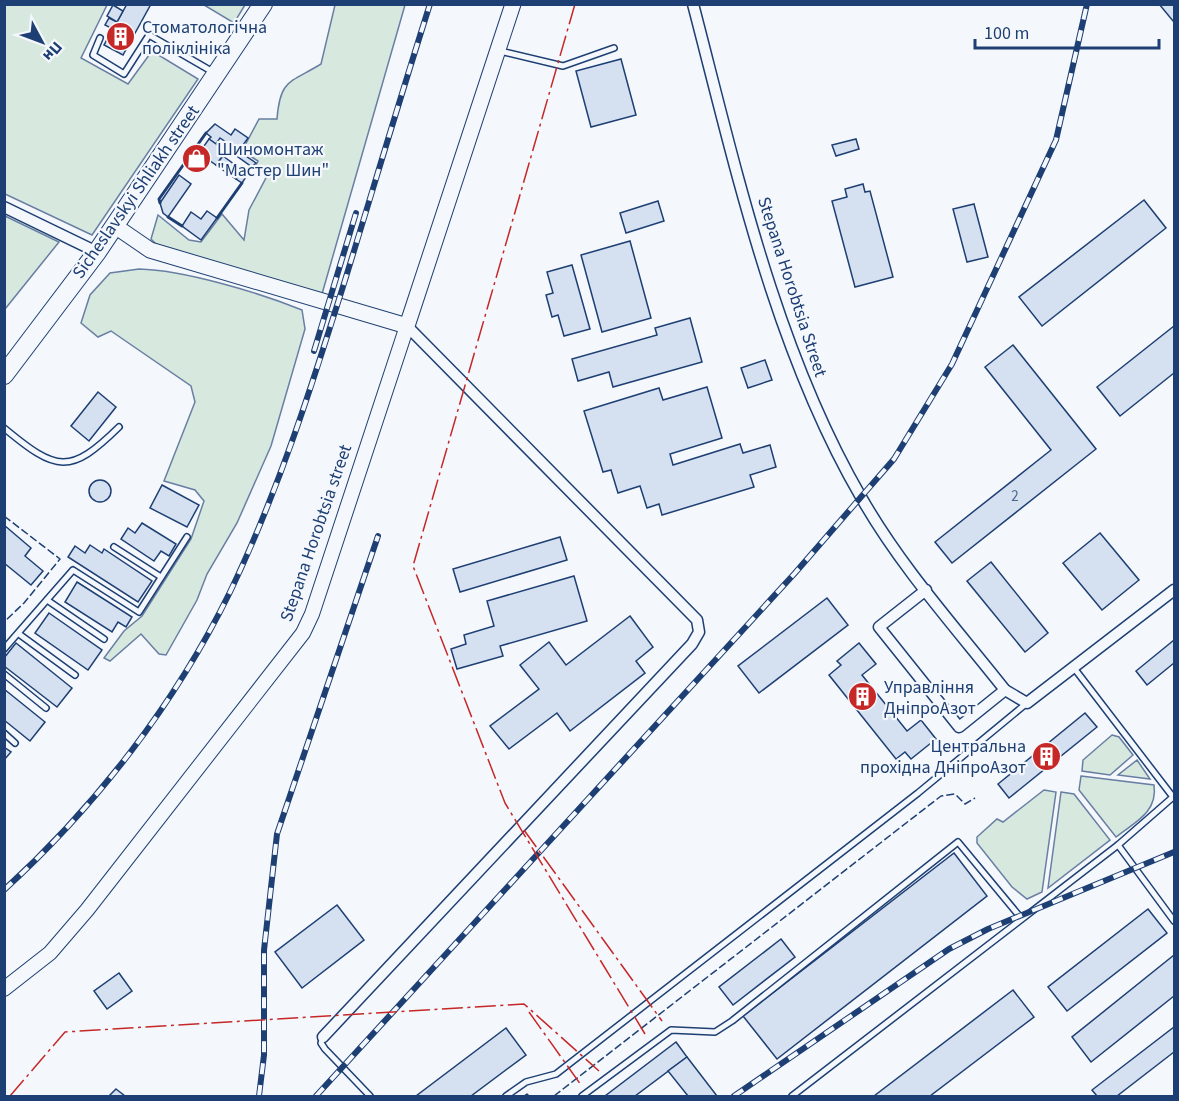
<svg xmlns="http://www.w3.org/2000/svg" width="1179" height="1101" font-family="'Source Sans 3',sans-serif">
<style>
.green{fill:#d7e8df;stroke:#687fa3;stroke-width:1.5}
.building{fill:#d5e0f0;stroke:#1d3f73;stroke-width:1.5}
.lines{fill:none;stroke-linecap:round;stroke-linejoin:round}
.service-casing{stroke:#1d3f73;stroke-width:8}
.minor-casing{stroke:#1d3f73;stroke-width:13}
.tertiary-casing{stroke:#1d3f73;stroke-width:16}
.secondary-casing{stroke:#1d3f73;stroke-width:17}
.primary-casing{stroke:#1d3f73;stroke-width:20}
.service{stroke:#f4f7fb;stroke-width:5}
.minor{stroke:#f4f7fb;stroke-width:10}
.tertiary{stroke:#f4f7fb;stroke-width:14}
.secondary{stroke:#f4f7fb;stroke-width:15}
.primary{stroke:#f4f7fb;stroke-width:18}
.rail-casing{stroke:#1d3f73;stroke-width:6}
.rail{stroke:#f4f7fb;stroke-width:4;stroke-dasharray:11;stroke-linecap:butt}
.fence{stroke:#1d3f73;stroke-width:1.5;stroke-dasharray:8 3;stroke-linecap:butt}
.wall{stroke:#1d3f73;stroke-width:3}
.power{stroke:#c62828;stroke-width:1.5;stroke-dasharray:21 4.5 3 4.5;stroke-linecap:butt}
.labels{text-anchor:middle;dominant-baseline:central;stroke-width:4.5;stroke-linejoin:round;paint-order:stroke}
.number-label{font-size:15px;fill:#4b6792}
.poi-label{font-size:18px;fill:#1d3f73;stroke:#f4f7fb;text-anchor:start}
.street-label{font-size:18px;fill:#1d3f73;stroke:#f4f7fb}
</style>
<rect width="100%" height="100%" fill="#f4f7fb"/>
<g class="green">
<path d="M4,5H107L81,58L128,84L152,51L198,79L92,235L5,194Z"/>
<path d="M204,5H245L234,23Z"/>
<path d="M335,5H405L322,294L159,247L151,239L158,215L189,240L201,242L222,214L244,240L249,210L268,174L255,167L258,161L242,151L259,119H277C280,79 290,83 321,64Z"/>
<path d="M5,216L59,242L5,309Z"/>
<path d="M139,269C184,270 260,293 302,310L305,329L271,446L237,523L207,574L197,600L166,655L159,654L141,634L110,661L104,658L124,631L142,616L191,539L204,501L195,490L164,481L195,402L191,386L111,331L98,337L81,323L90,295L110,273Z"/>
<path d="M1112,735L1119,737L1133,755L1110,775L1082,771L1083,760Z"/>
<path d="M1137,760L1150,779L1118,775Z"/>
<path d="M1081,776L1154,785C1158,812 1135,822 1116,837L1079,790Z"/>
<path d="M1044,790L1056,792L1042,892L1027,899L1012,887L977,843V837L997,819L1003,822Z"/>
<path d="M1061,792L1074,794L1110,840L1048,888Z"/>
</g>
<g class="building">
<path d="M127,4H151L123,55L104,45L113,29L105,25L109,18L117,22Z"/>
<path d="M1159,4H1174V20L1173,21Z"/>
<path d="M113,5L123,11L117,22L107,16Z"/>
<path d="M621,59L636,115L591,127L576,71Z"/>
<path d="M215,124L231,135L235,129L248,138L239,151L220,138L216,144L209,139L211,137L206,133Z"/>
<path d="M209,139L226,151L216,165L199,153Z"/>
<path d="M856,139L859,149L836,156L832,145Z"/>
<path d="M237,150L256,163L252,167L234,154Z"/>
<path d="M223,156L242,170L236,179L216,165Z"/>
<path d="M242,170L248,174L242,183L236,179Z"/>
<path d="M179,175L191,184L168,217L163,213L160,203Z"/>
<path d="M863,184L865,192L870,191L893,277L855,287L832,201L847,197L845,189Z"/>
<path d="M1144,200L1166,228L1042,326L1019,297Z"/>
<path d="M658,201L664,221L626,233L620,213Z"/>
<path d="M974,204L988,257L967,262L953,209Z"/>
<path d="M207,211L217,218L201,240L182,226L191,212L201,219Z"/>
<path d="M630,241L651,318L602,332L581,255Z"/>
<path d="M572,265L590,329L564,336L558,315L552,317L546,295L553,293L547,272Z"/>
<path d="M690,318L702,362L613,387L609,372L578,381L572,359L657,335L655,328Z"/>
<path d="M1174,326V373L1120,416L1097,387Z"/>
<path d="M1013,345L1096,449L952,563L935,542L1051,450L985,367Z"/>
<path d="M765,360L772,380L748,388L741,368Z"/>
<path d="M707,387L722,438L670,454L673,465L740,444L743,453L770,445L776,467L750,475L754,487L662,515L659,504L647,508L640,486L618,493L611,470L603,472L584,411L659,388L663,400Z"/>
<path d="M98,392L116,407L89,441L71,426Z"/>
<circle cx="100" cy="491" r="11"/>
<path d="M162,485L199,505L187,527L150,508Z"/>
<path d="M142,523L176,544L169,556L161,551L154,561L121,539L128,528L135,533Z"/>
<path d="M4,525L31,548L25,556L43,571L31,585L4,563Z"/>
<path d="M1100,533L1139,580L1102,610L1063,563Z"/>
<path d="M560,537L567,560L460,592L453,569Z"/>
<path d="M90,545L102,553L104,549L152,581L138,602L68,557L75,546L85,553Z"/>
<path d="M991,562L1048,633L1025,652L967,581Z"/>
<path d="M574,576L587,621L500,646L503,656L457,669L451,649L466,644L464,635L494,626L487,601Z"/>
<path d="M77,582L132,617L126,627L118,622L112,632L65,602Z"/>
<path d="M827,598L848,625L759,693L738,666Z"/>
<path d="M49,613L102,650L88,670L35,633Z"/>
<path d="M630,616L653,647L636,661L645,673L570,731L557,713L509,749L490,726L539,689L520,665L549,642L566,665Z"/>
<path d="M1174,640V663L1147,685L1136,671Z"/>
<path d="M16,643L72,688L57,707L4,666V658Z"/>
<path d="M859,643L876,664L862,675L907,731L921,720L936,739L911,759L905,752L896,759L829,675L841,665L837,661Z"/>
<path d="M4,689L45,722L30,741L4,720Z"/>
<path d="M1085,713L1097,727L1009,798L998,784Z"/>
<path d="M4,747L11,752L4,760Z"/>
<path d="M954,853L987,896L777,1059L743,1016Z"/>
<path d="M337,905L364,940L302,988L275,952Z"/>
<path d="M1148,909L1167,933L1067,1011L1048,987Z"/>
<path d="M781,939L795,957L733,1005L719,987Z"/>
<path d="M1174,955V996L1091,1062L1072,1037Z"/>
<path d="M119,973L132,991L107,1009L94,991Z"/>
<path d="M1013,990L1034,1017L930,1096H874Z"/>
<path d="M1174,1027V1052L1117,1096H1097L1092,1090Z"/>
<path d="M506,1028L526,1055L471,1096H416Z"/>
<path d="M676,1042L687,1057L635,1096H605Z"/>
<path d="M687,1057L717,1096H688L668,1071Z"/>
<path d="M116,1089L125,1096H109Z"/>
</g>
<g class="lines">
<defs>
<g id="service">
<path d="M100,38L93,55L124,74L149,35L213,72"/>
<path d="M500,51L563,66L614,48"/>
<path d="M4,428C57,472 70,475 119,427"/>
<path d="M114,547L161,577"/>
<path d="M47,600L104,639"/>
<path d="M19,634L75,675"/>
<path d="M4,649L73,570L139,612L187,537"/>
<path d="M4,674L46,708"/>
<path d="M4,733L15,743"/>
<path d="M1118,845L1174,921"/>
<path d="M323,1037L321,1043L325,1049L370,1096"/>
<path d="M506,1096L526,1082L556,1074L918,793L1027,703"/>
<path d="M582,1096L671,1030L715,1032L732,1021L958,842L1021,918"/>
<path d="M792,1096L1118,845L1173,797L1074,668"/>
</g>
<g id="minor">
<path d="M693,4C736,169 775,349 861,497C900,566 956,628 1005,690L959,727L879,627L926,590"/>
<path d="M4,207L97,252"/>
<path d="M1005,690L1027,703L1174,590"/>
<path d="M323,1037L692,644L699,632L697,620L407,326"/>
</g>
<path id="tertiary" d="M4,989L50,953L87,910L303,633L312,614L407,326"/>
<path id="secondary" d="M115,226L150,250L407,326L513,4"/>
<path id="primary" d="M4,375L97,252L263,4"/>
</defs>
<use href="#service" class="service-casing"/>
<use href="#minor" class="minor-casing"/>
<use href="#tertiary" class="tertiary-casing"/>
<use href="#secondary" class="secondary-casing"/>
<use href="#primary" class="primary-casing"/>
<use href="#service" class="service"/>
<use href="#minor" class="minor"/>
<use href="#tertiary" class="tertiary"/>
<use href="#secondary" class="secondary"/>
<use href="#primary" class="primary"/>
<defs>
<g id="rail">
<path d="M314,351L356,213"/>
<path d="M4,890C96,806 175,704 230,592C279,490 312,385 346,277C374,186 401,95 430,4"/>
<path d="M259,1096L264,1055V950L277,834L378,536"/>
<path d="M316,1096L795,573L894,459L952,364L1056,140L1087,4"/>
<path d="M734,1096L949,949L988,929L1174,852"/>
</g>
</defs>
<use href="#rail" class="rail-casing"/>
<use href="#rail" class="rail"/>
<g class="fence">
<path d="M4,516L60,559L24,603L4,622"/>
<path d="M524,1096L527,1094L529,1096"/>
<path d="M554,1096L941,796L955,794L965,804L975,798"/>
</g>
<g class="wall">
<path d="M160,203L159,199L206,133"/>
<path d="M168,217L182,226"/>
<path d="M217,218L242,183"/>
</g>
<g class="power">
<path d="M575,4L413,566L505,803L645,1034"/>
<path d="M524,830L662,1021"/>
<path d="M529,1012L581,1085"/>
<path d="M10,1096L65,1032L524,1004L599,1071"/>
</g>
</g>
<defs>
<symbol id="building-disc" viewBox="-11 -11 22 22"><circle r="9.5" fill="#c62828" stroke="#f4f7fb"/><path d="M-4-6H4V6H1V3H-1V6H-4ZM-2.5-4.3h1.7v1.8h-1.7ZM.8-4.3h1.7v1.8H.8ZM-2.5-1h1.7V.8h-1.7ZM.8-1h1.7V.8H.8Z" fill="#fff"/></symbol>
<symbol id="shop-disc" viewBox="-11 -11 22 22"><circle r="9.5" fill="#c62828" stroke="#f4f7fb"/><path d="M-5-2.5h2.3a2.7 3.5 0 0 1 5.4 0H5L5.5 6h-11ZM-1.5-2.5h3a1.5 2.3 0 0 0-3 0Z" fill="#fff"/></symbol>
</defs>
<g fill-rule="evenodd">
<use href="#building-disc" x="104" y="20" width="33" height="33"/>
<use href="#shop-disc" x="180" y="142" width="33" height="33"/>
<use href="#building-disc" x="846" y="680" width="33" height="33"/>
<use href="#building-disc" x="1030" y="740" width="33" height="33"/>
</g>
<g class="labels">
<g class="number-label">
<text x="1015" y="496">2</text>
</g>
<g class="poi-label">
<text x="142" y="27">Стоматологічна<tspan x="142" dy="21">поліклініка</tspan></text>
<text x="217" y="149">Шиномонтаж<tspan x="217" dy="21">"Мастер Шин"</tspan></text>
<text x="884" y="687">Управління<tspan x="884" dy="21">ДніпроАзот</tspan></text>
<text x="1026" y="746" text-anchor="end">Центральна<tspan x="1026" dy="21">прохідна ДніпроАзот</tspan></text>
</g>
<g class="street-label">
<text transform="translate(136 192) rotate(-55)">Sicheslavskyi Shliakh street</text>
<text transform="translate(792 287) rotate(72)">Stepana Horobtsia Street</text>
<text transform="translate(316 533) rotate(-71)">Stepana Horobtsia street</text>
</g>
</g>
<rect width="1179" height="1101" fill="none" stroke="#1d3f73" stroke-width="12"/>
<g transform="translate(42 42) rotate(131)" stroke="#f4f7fb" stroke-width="4.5" paint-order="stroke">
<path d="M0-4.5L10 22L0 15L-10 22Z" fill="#1d3f73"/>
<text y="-9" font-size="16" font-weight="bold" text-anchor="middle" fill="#1d3f73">Пн</text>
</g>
<path d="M975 39v9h184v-9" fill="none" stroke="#1d3f73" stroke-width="3"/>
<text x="984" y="39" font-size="18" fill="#1d3f73" stroke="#f4f7fb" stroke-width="4.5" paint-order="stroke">100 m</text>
</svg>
